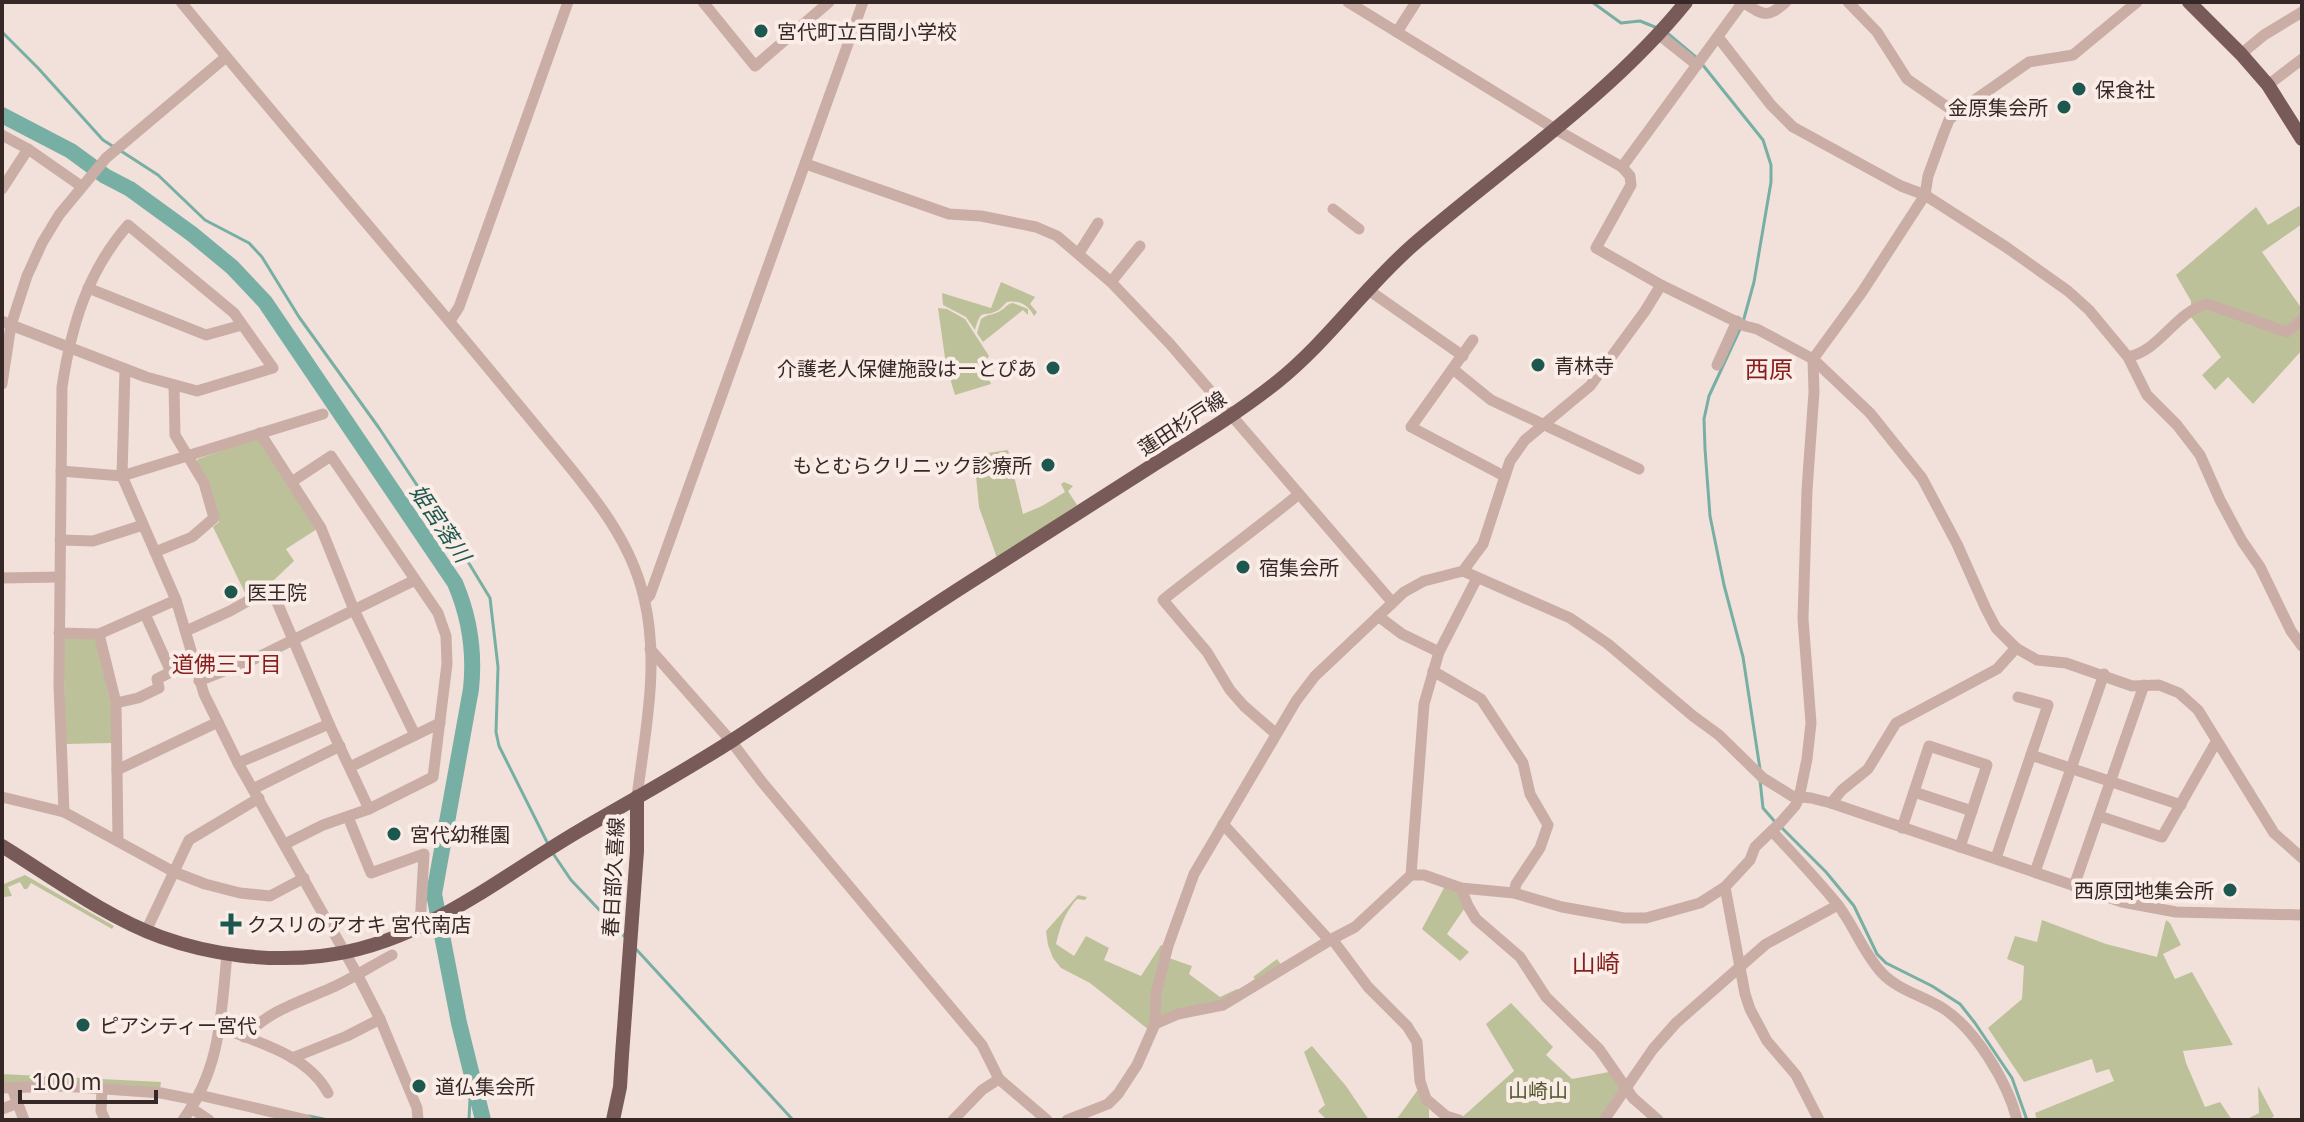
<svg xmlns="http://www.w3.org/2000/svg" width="2304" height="1122" font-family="'IBM Plex Sans','Noto Sans JP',sans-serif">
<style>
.green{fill:#bdc19a}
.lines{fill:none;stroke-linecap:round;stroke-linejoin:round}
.stream{stroke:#78afa5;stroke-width:3}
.river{stroke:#78afa5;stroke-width:16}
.minor{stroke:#caaea6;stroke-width:11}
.major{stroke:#785b58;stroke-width:14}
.poi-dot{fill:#1c584e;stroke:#faece6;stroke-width:3}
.labels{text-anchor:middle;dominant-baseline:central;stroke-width:8;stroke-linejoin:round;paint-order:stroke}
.poi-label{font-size:20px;fill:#362827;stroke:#faece6;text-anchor:start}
.street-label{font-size:20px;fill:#362827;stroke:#faece6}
.park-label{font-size:20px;fill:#4f552a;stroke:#faece6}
.water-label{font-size:22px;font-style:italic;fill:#1c584e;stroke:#faece6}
.neighbourhood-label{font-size:22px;fill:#861f1e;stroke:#faece6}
.quarter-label{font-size:24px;fill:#861f1e;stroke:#faece6}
</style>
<rect width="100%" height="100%" fill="#f2e1da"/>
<g class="green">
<path d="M2299,206L2302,210V224L2262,252L2302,309V350L2253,404L2228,377L2215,390L2202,375L2221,357L2191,317V301L2176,275L2256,207L2268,225Z"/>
<path d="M1001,282L1035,297L1030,304L1037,312L1034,316C1028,304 1019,300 1007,302C1003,305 1001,309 997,311C981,318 982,307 975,330L966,317L943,305L942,293L991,308Z"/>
<path d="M1013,303L1028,309V315L1023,310L983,342L977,333L981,319C987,314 994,315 1000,311C1006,308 1006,304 1013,303Z"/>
<path d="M938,308L947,309L965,319L989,356L983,364L991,384L955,395L946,365Z"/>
<path d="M256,439L260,440L317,529L286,549L294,561L273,581L247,597L213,527L219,522L209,482L196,462L198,459Z"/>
<path d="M1008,450L1023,514L1042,506L1065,492L1061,484L1064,482L1073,486L1068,491L1077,505L997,558L979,507L974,455Z"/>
<path d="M66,637L93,638L96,640L111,706L112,743L66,744L63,640Z"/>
<path d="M25,875L114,926L112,929L31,883L27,889H24L20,882L8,887L12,896L4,897L2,908L4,884Z"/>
<path d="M1445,886L1457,891L1464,909L1447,934L1469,952L1460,961L1422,929Z"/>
<path d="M1078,895L1087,897L1085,900L1077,899C1065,912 1060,927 1056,944L1074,956L1086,936L1109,948L1104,960L1141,976L1161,945L1166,946L1163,956L1192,966L1189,974L1220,997L1237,989L1239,990L1255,979L1253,977L1277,959L1282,966L1221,1003L1149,1030L1090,983L1061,968L1053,958L1048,945L1046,931Z"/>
<path d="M2042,920L2106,944L2157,957L2166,920L2170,923L2181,945L2163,954L2175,979L2192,972L2233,1045L2183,1051L2186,1063L2205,1107L2220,1102L2232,1120H2037L2035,1113L2114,1081L2109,1069L2096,1073L2092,1059L2024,1082L1988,1028L2022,999L2024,966L2007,959L2015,936L2037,942Z"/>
<path d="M1511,1003L1553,1047L1546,1055L1572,1079L1609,1072L1619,1085L1620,1088L1598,1120H1459L1514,1071L1486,1024Z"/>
<path d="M1312,1046L1346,1086L1369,1120H1327L1318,1111L1325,1105L1304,1052Z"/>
<path d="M2,1074L161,1082L160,1089L2,1084Z"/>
<path d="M2258,1086L2274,1116L2270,1120H2245L2259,1113Z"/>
<path d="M1417,1091H1420L1424,1103L1429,1109V1120H1396Z"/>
</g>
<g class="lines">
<g class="stream">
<path d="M1592,2L1621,23L1640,21L1655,27"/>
<path d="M2,32L38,68L103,140L114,147"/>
<path d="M1666,32L1697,58"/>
<path d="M1702,64L1763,140L1771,165V182L1754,282L1743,322"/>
<path d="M121,151L158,175L205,220L249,243L262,257L299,317L379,428L470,565L490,598L498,667L496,732L499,746L549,846"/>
<path d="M1740,329L1709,396L1704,419L1705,449L1710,516L1724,585L1743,657L1760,769"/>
<path d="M1760,780L1763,808L1776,823"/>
<path d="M1782,828L1826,872L1854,906L1877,954L1886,963L1932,986L1960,1004L1975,1023L2012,1078L2027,1120"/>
<path d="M552,852L571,880L625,937"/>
<path d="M636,949L793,1120"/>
<path d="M309,1116L328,1120"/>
<path d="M469,1120L471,1076"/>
</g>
<path class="river" d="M2,115L71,151L105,176L130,189L192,234L232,267L265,302L455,583C470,618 475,651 471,689L434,894L459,1023L483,1120"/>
<g class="minor">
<path d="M181,2C282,125 387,246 489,369C511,396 533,422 555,449C592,494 631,540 644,598C660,664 645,732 637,797"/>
<path d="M703,2L755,66L829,2"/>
<path d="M1348,2L1555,129L1622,167L1630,176L1631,185L1596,248L1661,285L1745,326L1757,329L1813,359L1870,413L1922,478L1957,544L1986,609L1996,628L2016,648L2037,660L2066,663L2132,686L2159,685L2179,693L2198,710L2274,833L2302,858"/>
<path d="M1744,3C1764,16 1768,18 1786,2"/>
<path d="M1397,32L1416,2"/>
<path d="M1658,34L1697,65"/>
<path d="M1718,37L1771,105L1793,127L1901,186L1925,195L2006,247L2068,291L2089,310L2128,357L2147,395L2177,425L2200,455L2220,500L2242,541L2260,567L2291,631L2302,646"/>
<path d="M2241,54L2264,35L2302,12"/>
<path d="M2268,85L2302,59"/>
<path d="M1956,113L2029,62L2073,55L2137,2"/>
<path d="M2,135L28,149L81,186"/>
<path d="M806,164L949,214L981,216L1036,227L1057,236L1111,282L1170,344L1392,602"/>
<path d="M1622,167L1743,2"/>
<path d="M2,189L28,149"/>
<path d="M1333,209L1359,229"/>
<path d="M1079,253L1098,223"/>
<path d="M1111,282L1140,246"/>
<path d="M88,288L206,335L242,325"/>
<path d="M1367,289L1463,356"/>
<path d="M2,321L11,325L146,377L197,391L273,368L234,313L128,225C87,272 71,327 62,387L59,686L64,812"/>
<path d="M450,321L459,307L568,2"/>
<path d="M1473,340L1411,427L1504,476"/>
<path d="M2128,357C2161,350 2175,312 2207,304L2287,332L2302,320"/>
<path d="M1717,365L1737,321"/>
<path d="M125,369L122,476L176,600L204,694L238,763L357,974L380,1019L417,1108L418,1120"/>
<path d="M1454,370L1491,400L1639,469"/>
<path d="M2,384L11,325L27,276L42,243L59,215L106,158L226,57"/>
<path d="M260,433L321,528L354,610L415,735"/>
<path d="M61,471L122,476L323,414"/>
<path d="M60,540L93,541L143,525"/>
<path d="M155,552L192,537L214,518L204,483L175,435L174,385"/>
<path d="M1463,571L1570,618L1608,644L1693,716L1719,735L1763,778L1792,796L1811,798L1831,803L2122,902L2176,912L2302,915"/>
<path d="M2,578L60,577"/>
<path d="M645,600L650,595L863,2"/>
<path d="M145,614L171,672"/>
<path d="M1378,616L1402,634L1439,652"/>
<path d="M186,631L230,611L271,588L329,724L369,809"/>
<path d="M59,633L99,634L176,600"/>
<path d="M99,634L116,703L118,841"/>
<path d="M650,649L731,741L762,782L982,1045L999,1079L1047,1120"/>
<path d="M1433,671L1481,699L1523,763L1530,794L1548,825L1540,848L1516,884L1514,893"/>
<path d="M199,681L252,660L415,580"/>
<path d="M116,703L138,698L159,688L157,679L194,660"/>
<path d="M1275,733L1244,706L1230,690L1207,652L1163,600C1208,564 1254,531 1299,494"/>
<path d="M2031,755L2181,805"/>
<path d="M238,763L329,724"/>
<path d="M350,767L440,723"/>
<path d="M117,770L218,722"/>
<path d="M253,789L340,746"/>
<path d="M1914,792L1972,811"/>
<path d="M2,797L64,812L174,872L205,884L240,893L270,896L304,878"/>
<path d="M1831,803L1842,790L1868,769L1896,723L1997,669L2016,648"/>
<path d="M2099,816L2162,837L2216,742"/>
<path d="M348,817L371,873L424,854L420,927"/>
<path d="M1223,824L1329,940"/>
<path d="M1902,828L1929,746L1987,765L1960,847"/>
<path d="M1772,831C1794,855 1817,879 1838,905C1854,926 1863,952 1881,972C1897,990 1924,996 1944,1009C1976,1030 2008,1083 2017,1120"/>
<path d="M285,844L323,825L369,809L433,777L447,664L446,636L438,613L331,456L293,481"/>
<path d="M1996,858L2048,705L2018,697"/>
<path d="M2035,872L2104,674"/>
<path d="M1411,875L1424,704L1439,652L1477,578"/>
<path d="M2074,886L2144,685"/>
<path d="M1725,887L1745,994L1750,1009L1767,1041L1796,1075L1819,1120"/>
<path d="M1461,888L1468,906L1476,919L1520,957L1546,997L1599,1049L1633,1098L1658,1120"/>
<path d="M146,931L189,840L259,798"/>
<path d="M1332,939L1368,987L1407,1026L1417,1042L1420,1081L1426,1099L1446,1116L1459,1120"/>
<path d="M1155,1024L1178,1014L1223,1005L1332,939L1355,927L1411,875H1424L1461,888L1514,893L1562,907L1624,918H1646L1700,903L1725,887L1750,860L1755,847L1781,822L1795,806L1799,798L1807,759L1811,723L1803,619L1807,490L1814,392L1813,359L1862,292L1925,195L1928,176L1943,135L1949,120L1956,113L1907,79L1877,32L1848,2"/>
<path d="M220,1027C258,1043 307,1054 328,1093"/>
<path d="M244,1037C270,1010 297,1003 331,988C352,979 371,966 392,955"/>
<path d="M292,1058L347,1036L380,1019"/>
<path d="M2,1088L63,1086L161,1093L196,1100"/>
<path d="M12,1088L24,1120"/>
<path d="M102,1089L101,1111L105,1120"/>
<path d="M199,1095L307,1120"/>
<path d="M191,1108L209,1120"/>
<path d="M2,1109L18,1103"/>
<path d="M183,1120C221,1068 221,1015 227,954"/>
<path d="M953,1120L982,1090L999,1079"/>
<path d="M1067,1120L1108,1104L1118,1094L1137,1065L1155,1024L1156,993L1168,946L1194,874L1296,701L1315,676L1404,592L1424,581L1463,571L1483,544L1510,461L1525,440L1590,386L1645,311L1661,285"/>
<path d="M1604,1120L1653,1049L1676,1023L1766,944L1838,905"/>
</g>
<g class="major">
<path d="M2189,2L2241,54L2268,85L2302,139"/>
<path d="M2,846C52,877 106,917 161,937C211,955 268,962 321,956C422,945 499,877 584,828C634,799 685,771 733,740C812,688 890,633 970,582C1030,543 1090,505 1150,467C1193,440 1237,414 1277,382C1327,342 1364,288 1413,245C1503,167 1611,95 1686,2"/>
<path d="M613,1120L620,1087L622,1055L637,851V797"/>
</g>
</g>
<g class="poi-dot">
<circle cx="761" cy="31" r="8"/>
<circle cx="2079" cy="89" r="8"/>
<circle cx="2064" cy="107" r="8"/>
<circle cx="1538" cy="365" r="8"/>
<circle cx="1053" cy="368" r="8"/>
<circle cx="1048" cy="465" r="8"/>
<circle cx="1243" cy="567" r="8"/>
<circle cx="231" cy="592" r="8"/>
<circle cx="394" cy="834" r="8"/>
<circle cx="2230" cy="890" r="8"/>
<path d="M227 912h8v8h8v8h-8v8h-8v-8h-8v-8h8z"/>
<circle cx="83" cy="1025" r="8"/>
<circle cx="419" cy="1086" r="8"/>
</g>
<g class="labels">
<g class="poi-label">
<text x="777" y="31">宮代町立百間小学校</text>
<text x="2095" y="89">保食社</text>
<text x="2048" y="107" text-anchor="end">金原集会所</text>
<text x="1554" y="365">青林寺</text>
<text x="1037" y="368" text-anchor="end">介護老人保健施設はーとぴあ</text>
<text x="1032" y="465" text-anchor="end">もとむらクリニック診療所</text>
<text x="1259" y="567">宿集会所</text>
<text x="247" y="592">医王院</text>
<text x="410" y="834">宮代幼稚園</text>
<text x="2214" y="890" text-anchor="end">西原団地集会所</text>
<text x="247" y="924">クスリのアオキ 宮代南店</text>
<text x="99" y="1025">ピアシティー宮代</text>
<text x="435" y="1086">道仏集会所</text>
</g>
<g class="street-label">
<text transform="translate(1182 423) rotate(-33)">蓮田杉戸線</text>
<text transform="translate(613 877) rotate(-87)">春日部久喜線</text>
</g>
<g class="park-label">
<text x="1538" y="1090">山崎山</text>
</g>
<g class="water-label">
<text transform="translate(441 523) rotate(56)">姫宮落川</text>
</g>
<g class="neighbourhood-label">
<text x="227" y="663">道佛三丁目</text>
</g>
<g class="quarter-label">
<text x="1769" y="369">西原</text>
<text x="1596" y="963">山崎</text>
</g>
</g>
<rect width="2304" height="1122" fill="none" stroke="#362827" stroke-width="8"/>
<path d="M20 1090v12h136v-12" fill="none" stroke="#362827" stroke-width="4"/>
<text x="32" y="1090" font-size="24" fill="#362827" stroke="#faece6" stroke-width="6" paint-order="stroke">100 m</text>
</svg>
